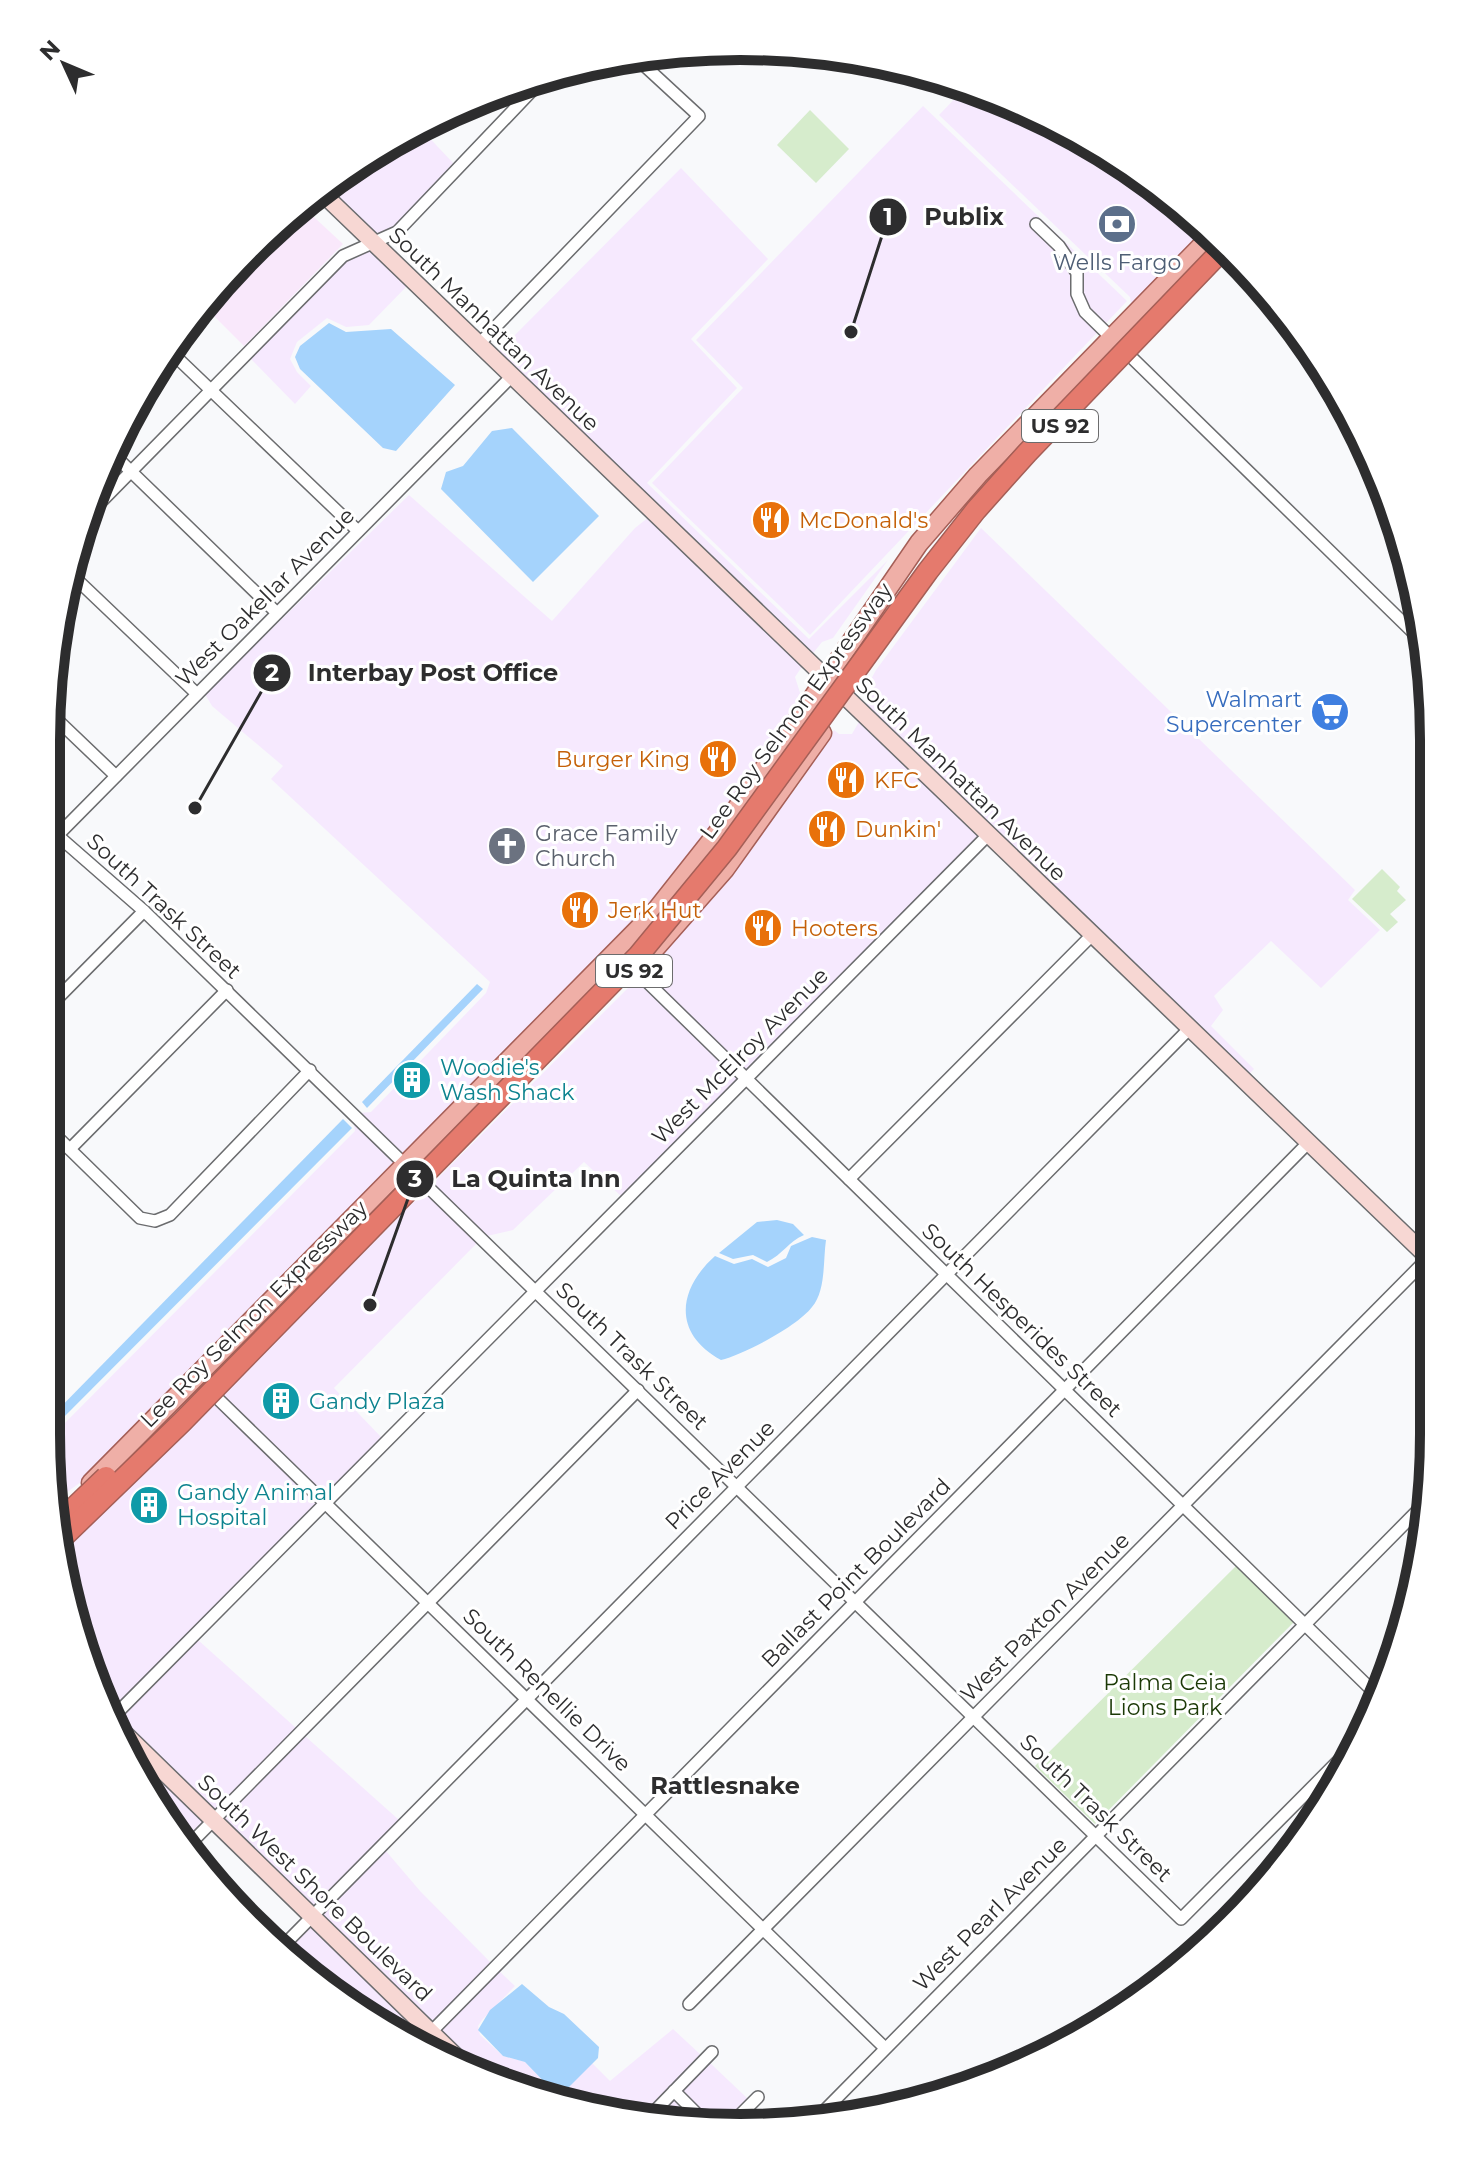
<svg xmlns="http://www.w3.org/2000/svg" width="1480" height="2174" font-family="Montserrat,sans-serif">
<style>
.commercial{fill:#f6e9fe}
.medical{fill:#f9e8fb}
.green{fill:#d6eccc}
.water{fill:#a5d3fc}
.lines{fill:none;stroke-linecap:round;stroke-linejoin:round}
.street-casing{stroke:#6b6c6e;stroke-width:14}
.secondary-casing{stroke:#6b6c6e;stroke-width:19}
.primary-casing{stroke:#a55f57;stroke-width:21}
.street{stroke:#fff;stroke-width:11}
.secondary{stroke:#f7d7d3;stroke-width:16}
.primary{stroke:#efafa7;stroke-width:18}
.highway-bridge-casing{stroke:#a55f57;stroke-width:23;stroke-linecap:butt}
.highway-bridge{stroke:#e57a6d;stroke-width:20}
.labels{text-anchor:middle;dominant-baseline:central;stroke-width:6;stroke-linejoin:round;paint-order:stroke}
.shield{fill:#fff;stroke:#6c6c6d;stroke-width:2}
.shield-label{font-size:20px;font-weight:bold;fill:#2d2d2e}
.service-label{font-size:22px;fill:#4e5e75;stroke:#fff}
.street-label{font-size:22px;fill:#2d2d2e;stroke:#fff}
.food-label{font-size:22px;fill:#c56008;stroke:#fff;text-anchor:start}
.shop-label{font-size:22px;fill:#366cbe;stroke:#fff;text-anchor:end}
.worship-label{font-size:22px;fill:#5b616d;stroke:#fff;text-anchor:start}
.culture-label{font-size:22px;fill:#0d838f;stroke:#fff;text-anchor:start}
.park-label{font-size:22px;fill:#1b3906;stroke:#fff}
.neighbourhood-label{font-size:24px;font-weight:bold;fill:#2d2d2e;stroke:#fff}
.rim{fill:none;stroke:#2d2d2e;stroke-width:10}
.leader{fill:none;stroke:#2d2d2e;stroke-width:3}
.callout-dot{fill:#2d2d2e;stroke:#fff;stroke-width:3}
.mark-label{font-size:24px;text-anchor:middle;font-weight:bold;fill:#fff}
.callout-label{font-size:24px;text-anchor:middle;font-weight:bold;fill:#2d2d2e;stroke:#fff;stroke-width:6;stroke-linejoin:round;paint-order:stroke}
</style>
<rect width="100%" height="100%" fill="#f8f9fb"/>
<g class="commercial">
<path d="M966,87L1006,99L1126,163L1207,230L1110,329L1131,303L1130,297L939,115Z"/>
<path d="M923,106L1127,301L810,635L652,483L743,388L696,340Z"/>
<path d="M420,128L454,164L393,227L373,236L324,188L355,163Z"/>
<path d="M681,168L768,259L691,339L737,388L647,483L809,639L888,560L833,638L822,642L810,657L500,359L499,351Z"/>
<path d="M372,249L408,285L369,325L346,327L327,318L297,342L290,359L297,372L311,386L295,404L251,359L346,261Z"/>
<path d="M409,495L552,621L635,528L649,517L803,665L795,677L802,699L670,884L406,1158L360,1113L371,1112L486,993L490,982L271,779L283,766L212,706L205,694Z"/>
<path d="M981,528L1355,890L1348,900L1380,930L1321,988L1271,941L1214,996L1223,1010L1211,1026L1254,1069L1248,1075L864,710L871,696L869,683L876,670Z"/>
<path d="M860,720L979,836L745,1070L644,972L730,875L799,784L834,730L839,734H852Z"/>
<path d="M637,979L738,1078L621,1196L584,1162L513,1230L487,1236L433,1183Z"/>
<path d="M353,1120L399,1165L85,1479L55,1501L47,1441L355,1131Z"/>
<path d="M425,1191L478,1242L334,1388L382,1438L325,1495L222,1395Z"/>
<path d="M215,1403L318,1502L113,1709L70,1614L61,1549Z"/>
<path d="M198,1640L296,1728L212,1813L118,1720Z"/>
<path d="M305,1736L399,1820L312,1909L221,1821Z"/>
<path d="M129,1746L205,1820L183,1842L163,1819Z"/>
<path d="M385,1850L420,1891L491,1963L431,2024L320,1917Z"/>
<path d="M313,1924L457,2065L283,1956Z"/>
<path d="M499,1971L515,1986L482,2020L478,2026L480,2035L503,2056L525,2062L554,2092L563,2093L592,2063L610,2081L673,2029L701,2055L639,2119L486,2078L439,2032Z"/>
<path d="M710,2063L748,2099L727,2120H710L682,2092Z"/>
<path d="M674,2099L696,2121L652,2122Z"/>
</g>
<path class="medical" d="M302,206L343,244L244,346L205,307L250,249Z"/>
<g class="green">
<path d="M810,110L849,149L816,183L777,145Z"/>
<path d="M1382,869L1400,887L1397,891L1406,900L1390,914L1398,922L1387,932L1352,899Z"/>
<path d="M1237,1565L1294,1622L1095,1824L1035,1766Z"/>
</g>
<g class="water">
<path d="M329,323L346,332L391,329L455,385L396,451L383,448L300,369L295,357L300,346Z"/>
<path d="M512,428L599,516L533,582L441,489L446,472L463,466L492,431Z"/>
<path d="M477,984L483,989L367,1108L362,1102Z"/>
<path d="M343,1119L352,1128L46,1435V1422Z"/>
<path d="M777,1220L793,1224L804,1235C788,1242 783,1254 767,1262L753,1255L733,1259L719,1253L757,1222Z"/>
<path d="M812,1237L826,1240C823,1260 826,1291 812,1307C798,1326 743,1355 721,1360C673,1334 677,1290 715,1256L734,1264L752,1259L768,1267L786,1258L791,1246Z"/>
<path d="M522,1984L549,2007L564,2014L599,2047L598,2058L563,2093L554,2092L525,2062L503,2056L478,2030L490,2010Z"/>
</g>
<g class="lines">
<defs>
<g id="street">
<path d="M1036,224L1059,246L1077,273V294L1085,312L1425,644"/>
<path d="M479,344L699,116L634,56"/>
<path d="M171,352L358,531"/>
<path d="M115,456L277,613"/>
<path d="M97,506L343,256L397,232L545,77"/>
<path d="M71,574L197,694"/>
<path d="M49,712L116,776"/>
<path d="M46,832L57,835L144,911L1181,1919L1360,1739"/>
<path d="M46,847L512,376"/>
<path d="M635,970L1381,1699"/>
<path d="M46,1010L144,911"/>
<path d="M46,1126L140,1218L155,1221L170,1215L310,1070"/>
<path d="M70,1149L227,990"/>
<path d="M849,1179L1092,935"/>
<path d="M214,1395L885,2048"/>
<path d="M115,1715L987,836"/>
<path d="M187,1847L638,1390"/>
<path d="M278,1951L1191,1027"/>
<path d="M689,2004L1428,1258"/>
<path d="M431,2032L1309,1142"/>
<path d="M674,2091L703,2120"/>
<path d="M818,2117L1427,1501"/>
<path d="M736,2119L758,2097"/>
<path d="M645,2121L712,2052"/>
</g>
<g id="secondary">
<path d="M320,191L1434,1263"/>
<path d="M124,1733L476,2076"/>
</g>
<g id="primary">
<path d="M651,953L725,869L822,733"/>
<path d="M91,1483L654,913L737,808L919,543L978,475L1213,234"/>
</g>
</defs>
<use href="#street" class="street-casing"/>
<use href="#secondary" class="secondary-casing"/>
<use href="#primary" class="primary-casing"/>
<use href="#street" class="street"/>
<use href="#secondary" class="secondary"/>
<use href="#primary" class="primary"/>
<defs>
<g id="highway-bridge">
<path d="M58,1523L106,1477"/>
<path d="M60,1540L182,1422L638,956L727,848L928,571L976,510L1027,453L1226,246"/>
</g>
</defs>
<use href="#highway-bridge" class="highway-bridge-casing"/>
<use href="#highway-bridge" class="highway-bridge"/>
</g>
<defs>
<symbol id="bank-disc" viewBox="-11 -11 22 22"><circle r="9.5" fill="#5c6f8a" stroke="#fff"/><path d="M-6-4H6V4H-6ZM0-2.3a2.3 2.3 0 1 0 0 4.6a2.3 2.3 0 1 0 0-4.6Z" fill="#fff"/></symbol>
<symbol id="restaurant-disc" viewBox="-11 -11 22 22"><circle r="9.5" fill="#e8710a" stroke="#fff"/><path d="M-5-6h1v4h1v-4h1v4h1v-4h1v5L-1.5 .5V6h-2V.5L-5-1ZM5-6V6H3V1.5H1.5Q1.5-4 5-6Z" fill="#fff"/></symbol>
<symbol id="supermarket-disc" viewBox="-11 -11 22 22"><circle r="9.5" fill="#3f7fe0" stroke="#fff"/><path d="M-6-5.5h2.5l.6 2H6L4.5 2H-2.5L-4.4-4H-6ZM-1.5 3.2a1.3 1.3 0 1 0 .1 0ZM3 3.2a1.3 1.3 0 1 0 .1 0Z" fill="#fff"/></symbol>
<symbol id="church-disc" viewBox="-11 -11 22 22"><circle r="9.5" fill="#6b7280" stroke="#fff"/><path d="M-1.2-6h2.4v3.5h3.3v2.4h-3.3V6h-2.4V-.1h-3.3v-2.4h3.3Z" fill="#fff"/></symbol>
<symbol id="building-disc" viewBox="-11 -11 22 22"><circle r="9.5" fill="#0f9aa8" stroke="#fff"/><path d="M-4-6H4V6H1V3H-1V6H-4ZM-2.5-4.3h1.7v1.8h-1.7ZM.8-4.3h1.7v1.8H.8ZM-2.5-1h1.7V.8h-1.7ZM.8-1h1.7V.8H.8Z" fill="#fff"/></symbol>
</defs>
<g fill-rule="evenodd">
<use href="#bank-disc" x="1095" y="202" width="44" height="44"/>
<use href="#restaurant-disc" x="749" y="498" width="44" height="44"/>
<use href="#supermarket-disc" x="1308" y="690" width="44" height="44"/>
<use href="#restaurant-disc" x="696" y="737" width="44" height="44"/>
<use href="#restaurant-disc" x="824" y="758" width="44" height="44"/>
<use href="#restaurant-disc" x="805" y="807" width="44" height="44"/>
<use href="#church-disc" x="485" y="824" width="44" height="44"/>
<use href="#restaurant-disc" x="558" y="888" width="44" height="44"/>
<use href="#restaurant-disc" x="741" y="906" width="44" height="44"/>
<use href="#building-disc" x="390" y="1058" width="44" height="44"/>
<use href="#building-disc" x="259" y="1379" width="44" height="44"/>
<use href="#building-disc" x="127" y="1483" width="44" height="44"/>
</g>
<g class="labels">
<g class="shield">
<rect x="1022" y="410" width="76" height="32" rx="6"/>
<rect x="596" y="955" width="76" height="32" rx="6"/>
</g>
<g class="shield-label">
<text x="1060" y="426">US 92</text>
<text x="634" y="971">US 92</text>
</g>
<g class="service-label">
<text x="1117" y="262">Wells Fargo</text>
</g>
<g class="street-label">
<text transform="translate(494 329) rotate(44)">South Manhattan Avenue</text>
<text transform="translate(265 597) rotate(-45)">West Oakellar Avenue</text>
<text transform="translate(796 711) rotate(-54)">Lee Roy Selmon Expressway</text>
<text transform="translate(961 779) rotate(44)">South Manhattan Avenue</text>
<text transform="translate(164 906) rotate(43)">South Trask Street</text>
<text transform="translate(740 1056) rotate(-45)">West McElroy Avenue</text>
<text transform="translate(254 1314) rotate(-45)">Lee Roy Selmon Expressway</text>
<text transform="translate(1022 1320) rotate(44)">South Hesperides Street</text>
<text transform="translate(632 1356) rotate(44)">South Trask Street</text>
<text transform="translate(720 1475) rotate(-45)">Price Avenue</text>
<text transform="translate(856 1573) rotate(-45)">Ballast Point Boulevard</text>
<text transform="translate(1045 1617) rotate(-45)">West Paxton Avenue</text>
<text transform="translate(547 1690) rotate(44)">South Renellie Drive</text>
<text transform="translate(1096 1808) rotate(44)">South Trask Street</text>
<text transform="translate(315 1888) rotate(44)">South West Shore Boulevard</text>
<text transform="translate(990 1914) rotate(-45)">West Pearl Avenue</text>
</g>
<g class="food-label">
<text x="799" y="520">McDonald's</text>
<text x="690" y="759" text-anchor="end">Burger King</text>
<text x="874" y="780">KFC</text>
<text x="855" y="829">Dunkin'</text>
<text x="608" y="910">Jerk Hut</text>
<text x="791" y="928">Hooters</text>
</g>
<g class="shop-label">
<text x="1302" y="699">Walmart<tspan x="1302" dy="25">Supercenter</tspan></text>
</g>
<g class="worship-label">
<text x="535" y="833">Grace Family<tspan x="535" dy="25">Church</tspan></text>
</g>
<g class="culture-label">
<text x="440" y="1067">Woodie's<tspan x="440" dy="25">Wash Shack</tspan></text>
<text x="309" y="1401">Gandy Plaza</text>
<text x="177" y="1492">Gandy Animal<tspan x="177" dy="25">Hospital</tspan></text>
</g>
<g class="park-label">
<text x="1165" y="1682">Palma Ceia<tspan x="1165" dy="25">Lions Park</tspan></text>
</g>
<g class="neighbourhood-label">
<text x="725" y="1785">Rattlesnake</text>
</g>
</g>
<path d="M0 0H1480V2174H0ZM740 60H740A680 680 0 0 1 1420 740V1434A680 680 0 0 1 740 2114H740A680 680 0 0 1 60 1434V740A680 680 0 0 1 740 60Z" fill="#fff" fill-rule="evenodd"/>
<path class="rim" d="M740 60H740A680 680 0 0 1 1420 740V1434A680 680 0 0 1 740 2114H740A680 680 0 0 1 60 1434V740A680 680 0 0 1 740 60Z"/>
<path class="leader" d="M851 332L888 217M195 808L272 673M370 1305L415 1179"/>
<g class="callout-dot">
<circle cx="851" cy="332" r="8"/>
<circle cx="195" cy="808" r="8"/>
<circle cx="370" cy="1305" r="8"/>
<circle cx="888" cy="217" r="20"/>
<circle cx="272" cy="673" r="20"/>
<circle cx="415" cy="1179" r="20"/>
</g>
<g class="mark-label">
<text x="888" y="225">1</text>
<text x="272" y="681">2</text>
<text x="415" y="1187">3</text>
</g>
<g class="callout-label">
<text x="964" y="225">Publix</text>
<text x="433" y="681">Interbay Post Office</text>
<text x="536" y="1187">La Quinta Inn</text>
</g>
<g transform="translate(64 64) rotate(314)" stroke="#ffffff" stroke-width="6" paint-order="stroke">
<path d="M0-6L14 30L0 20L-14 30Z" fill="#2d2d2e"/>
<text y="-12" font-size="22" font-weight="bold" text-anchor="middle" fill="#2d2d2e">N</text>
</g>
</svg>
